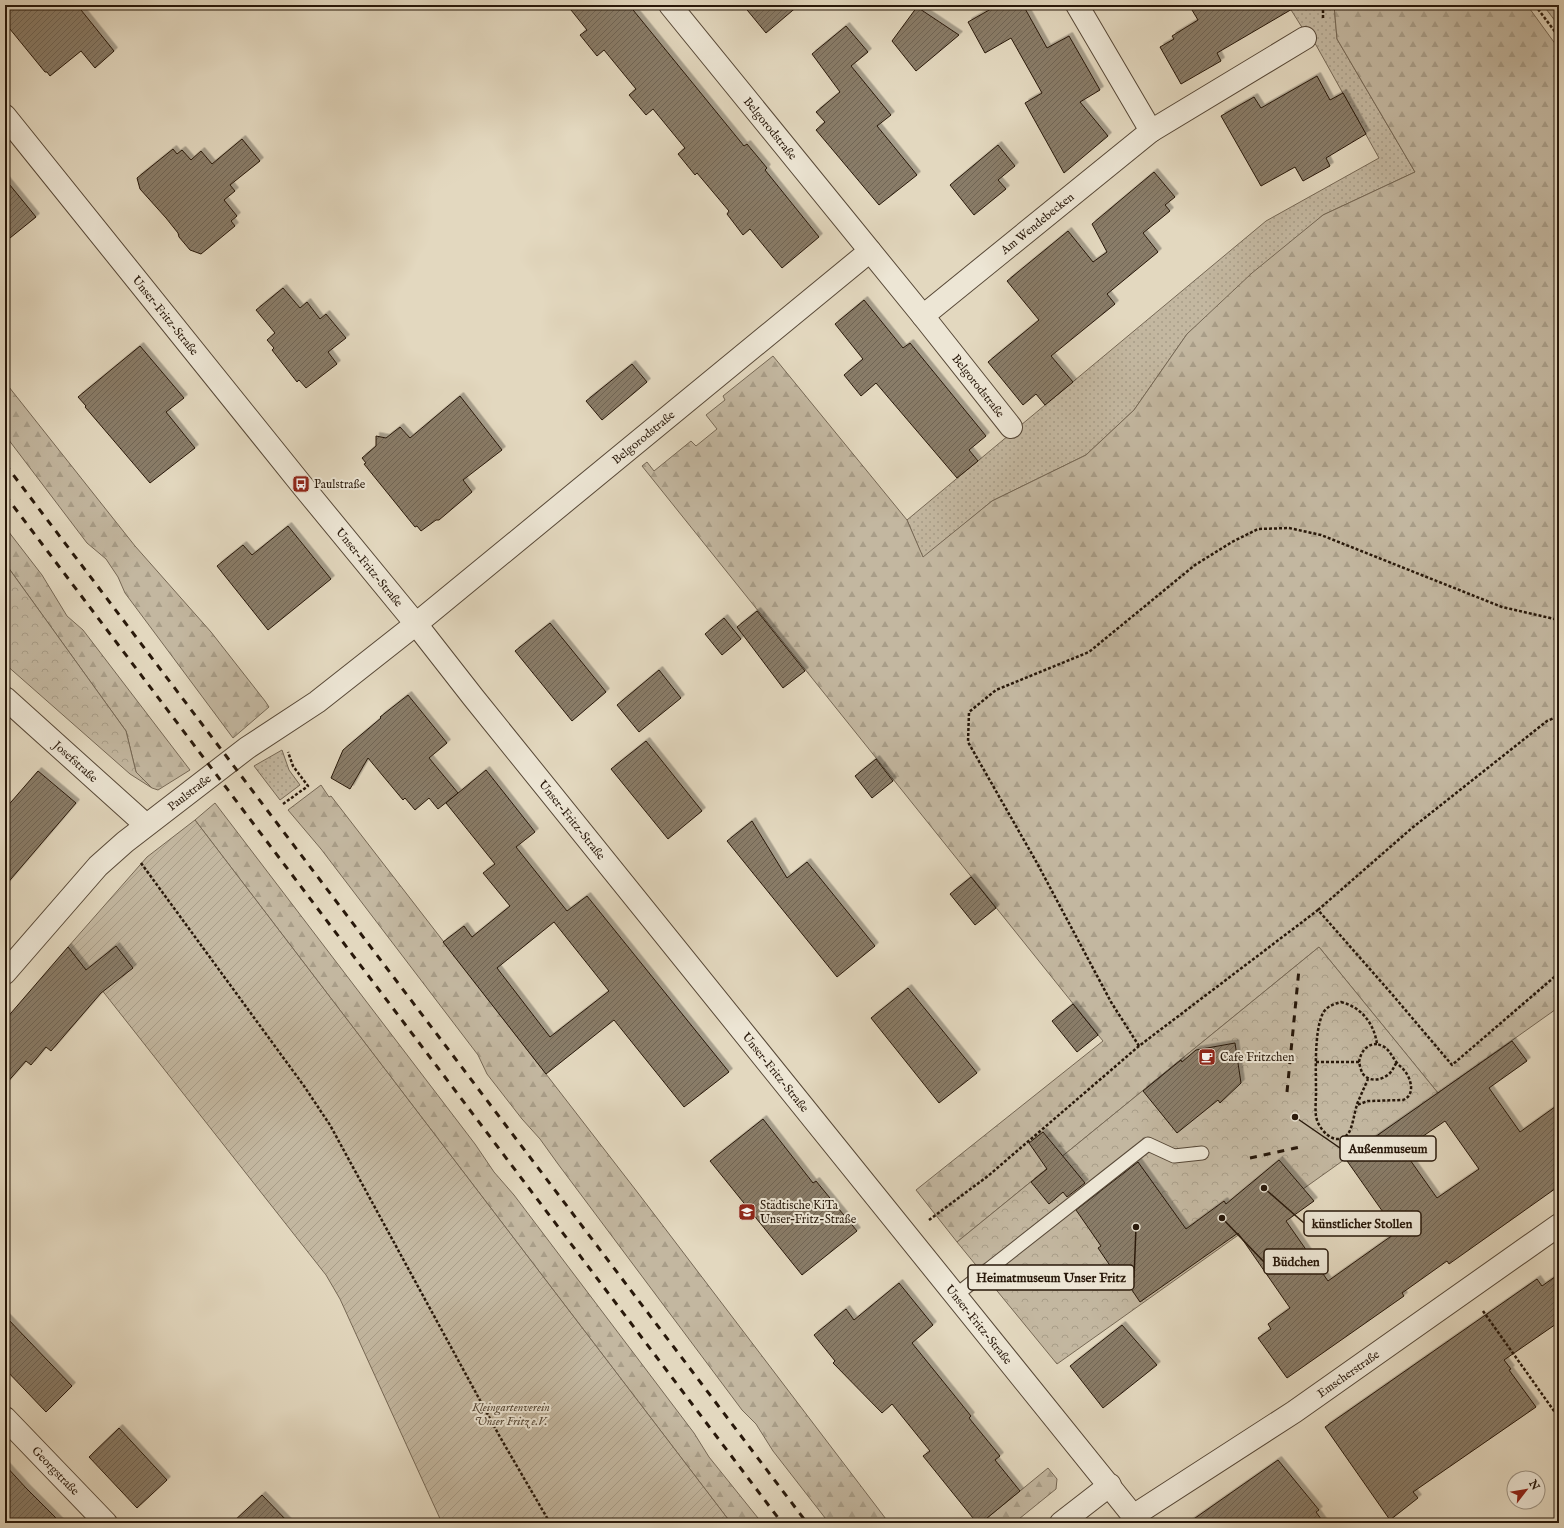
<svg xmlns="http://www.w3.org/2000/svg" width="1564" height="1528" font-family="'IM FELL English',serif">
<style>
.grass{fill:url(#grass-dots);stroke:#766855}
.forest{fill:url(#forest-firs);stroke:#766855}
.park{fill:url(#park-crowns);stroke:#766855}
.garden{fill:url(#garden-furrows);stroke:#766855}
.building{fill:url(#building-hatch);stroke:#28180a;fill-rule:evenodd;filter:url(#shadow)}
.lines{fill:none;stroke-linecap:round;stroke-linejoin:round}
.lane-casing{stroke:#574837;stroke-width:15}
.street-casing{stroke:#574837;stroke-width:24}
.path{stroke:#28180a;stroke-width:2.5;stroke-dasharray:3 2;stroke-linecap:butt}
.lane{stroke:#ede6d5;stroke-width:13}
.street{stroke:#ede6d5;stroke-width:22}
.rail{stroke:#28180a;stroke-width:3;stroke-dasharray:7 7;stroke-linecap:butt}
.labels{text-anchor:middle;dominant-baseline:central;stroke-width:4;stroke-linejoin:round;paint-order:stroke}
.street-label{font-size:12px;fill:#28180a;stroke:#ede6d5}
.poi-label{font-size:12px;fill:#28180a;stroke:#ede6d5;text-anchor:start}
.park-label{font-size:12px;font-style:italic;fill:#564837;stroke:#ede6d5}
.leader{fill:none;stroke:#28180a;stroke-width:1.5}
.callout-dot{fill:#28180a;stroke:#ede6d5;stroke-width:1.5}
.callout{fill:#ede6d5;stroke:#28180a;stroke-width:1.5}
.callout-label{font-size:13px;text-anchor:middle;font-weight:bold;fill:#28180a}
</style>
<defs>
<pattern id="grass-dots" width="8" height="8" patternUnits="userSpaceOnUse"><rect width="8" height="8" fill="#c3b7a0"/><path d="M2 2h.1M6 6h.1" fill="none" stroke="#a89d88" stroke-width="1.8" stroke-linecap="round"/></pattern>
<pattern id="forest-firs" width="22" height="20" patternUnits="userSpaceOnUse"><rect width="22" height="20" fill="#c3b7a0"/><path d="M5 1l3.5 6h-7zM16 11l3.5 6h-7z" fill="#a89d88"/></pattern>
<pattern id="park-crowns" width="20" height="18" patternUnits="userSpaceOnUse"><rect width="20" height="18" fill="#c3b7a0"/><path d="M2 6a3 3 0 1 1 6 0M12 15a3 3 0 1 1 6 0" fill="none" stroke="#a89d88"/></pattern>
<pattern id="garden-furrows" width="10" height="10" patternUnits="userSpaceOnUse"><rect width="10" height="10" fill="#c3b7a0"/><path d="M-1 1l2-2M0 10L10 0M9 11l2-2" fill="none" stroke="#a89d88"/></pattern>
<pattern id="building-hatch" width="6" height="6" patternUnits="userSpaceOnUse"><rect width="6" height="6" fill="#897c68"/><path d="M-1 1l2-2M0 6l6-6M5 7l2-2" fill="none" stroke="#706554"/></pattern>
<filter id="shadow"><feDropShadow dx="3.5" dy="-3.5" stdDeviation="0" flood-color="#0004"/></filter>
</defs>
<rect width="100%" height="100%" fill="#e3d8bf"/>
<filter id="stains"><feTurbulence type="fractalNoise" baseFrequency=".005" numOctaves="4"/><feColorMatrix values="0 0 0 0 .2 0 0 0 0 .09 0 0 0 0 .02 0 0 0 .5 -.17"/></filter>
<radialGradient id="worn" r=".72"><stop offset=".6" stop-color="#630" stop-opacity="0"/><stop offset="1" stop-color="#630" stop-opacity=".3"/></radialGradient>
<g class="grass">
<path d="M1288,5H1334L1337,39L1415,172L1323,215L1187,334L1134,410L1086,455L992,501L923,558L907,520L1266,221L1379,158L1316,45L1303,29Z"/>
<path d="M1543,5H1559V26Z"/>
<path d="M282,750L289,770L300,785L280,800L254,766Z"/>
</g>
<g class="forest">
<path d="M1334,5H1527L1559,49V1007L1438,1093L1319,947L957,1242L916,1190L1103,1041L642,466L647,462L654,471L691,441L696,446L717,429L706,415L725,400L723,396L773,356L907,520L923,557L992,501L1086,455L1134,410L1187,334L1252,273L1323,215L1415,172L1337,39Z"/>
<path d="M5,382L135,546L211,632L265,701L269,707L233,738L125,593L118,577L106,559L87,543L5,435Z"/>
<path d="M5,527L42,575L67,616L83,630L190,770L158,790L152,788L136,772L126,731L5,563Z"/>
<path d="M321,785L329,797L331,796L638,1193L889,1523H829L773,1451L756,1424L742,1410L558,1164L540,1139L522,1119L487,1074L478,1055L321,849L288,810Z"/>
<path d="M215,803L475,1144L494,1172L514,1195L694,1433L709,1457L762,1523H731L195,820Z"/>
<path d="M1048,1468L1057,1479L1056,1489L1014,1523H981Z"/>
</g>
<g class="park">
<path d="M5,563L126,731L136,772L152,788L130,774L5,664Z"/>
<path d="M1319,947L1438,1093L1057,1364L957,1242Z"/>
</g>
<path class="garden" d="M195,820L731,1523H442L340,1299L326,1275L68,947L147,857Z"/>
<g class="building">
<path d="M5,5H77L114,51L95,68L81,51L50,76L47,72H45L5,23Z"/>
<path d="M567,5H629L744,146L747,144L767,168L765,170L819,237L782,268L750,229L743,235L727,214L729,211L697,173L695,175L678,154L685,148L653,109L646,115L629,95L636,89L604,50L597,56L580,35L587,30Z"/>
<path d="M743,5H799L766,33Z"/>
<path d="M998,5H1023L1047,48L1069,36L1100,90L1080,102L1108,136L1064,173L1025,103L1042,93L1011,38L985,53L968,22Z"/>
<path d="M1189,5H1299L1217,53L1221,61L1181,84L1160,47L1174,39L1172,36L1198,20Z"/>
<path d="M917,7L959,35L916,71L892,41Z"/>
<path d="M846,26L868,52L851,66L891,115L877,126L917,175L879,205L816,130L825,122L816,112L840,92L812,54Z"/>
<path d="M1317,76L1330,100L1343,93L1366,134L1326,158L1330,166L1303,181L1295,167L1261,186L1221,116L1254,97L1261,108Z"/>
<path d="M242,139L260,161L230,185L235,191L224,200L237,216L231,221L235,226L201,254L190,250L179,237L178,233L166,218L140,189L137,178L173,149L177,154L182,150L191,160L201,151L212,164Z"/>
<path d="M998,145L1015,166L998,180L1006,189L974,215L950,185Z"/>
<path d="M1154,172L1175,197L1165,205L1170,211L1143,233L1158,252L1107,294L1115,304L1051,356L1073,382L1045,405L1036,394L1023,405L988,362L1039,320L1007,281L1068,231L1093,262L1107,252L1092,224Z"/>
<path d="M5,179L36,217L5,242Z"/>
<path d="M283,288L300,308L307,302L320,319L326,314L346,338L328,352L337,364L306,388L299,380L297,382L272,350L274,348L267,340L275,333L256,310Z"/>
<path d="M864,300L903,348L910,343L986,436L969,450L978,461L957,478L876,383L861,396L844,375L863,359L835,324Z"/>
<path d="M140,346L184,398L166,412L195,448L150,483L85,407L86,406L78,397Z"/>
<path d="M632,364L647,382L602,420L586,401Z"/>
<path d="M460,396L502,450L463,480L472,492L439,520H436L421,531L417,526L415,527L364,464L366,463L362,458L376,446V436L386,438L400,427L410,438Z"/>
<path d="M288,526L331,579L268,630L217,566L243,545L252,555Z"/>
<path d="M757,611L805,671L783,688L737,627Z"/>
<path d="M724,618L741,639L722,655L705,634Z"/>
<path d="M550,623L606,692L572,721L515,651Z"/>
<path d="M659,670L681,698L639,732L617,705Z"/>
<path d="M408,695L447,743L429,758L458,793L438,809L429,798L415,810L405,798L403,800L368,758L350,789L331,778L343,750L381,718L380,717Z"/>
<path d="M646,741L702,811L668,839L611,769Z"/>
<path d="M876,759L893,781L872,798L855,776Z"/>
<path d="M486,770L535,832L516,847L567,911L587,896L729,1072L684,1107L614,1020L546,1074L443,942L464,926L472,937L510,906L483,873L495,864L446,803ZM554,922L609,991L550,1037L497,968Z"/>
<path d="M38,771L76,803L5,886V809Z"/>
<path d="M752,821L787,878L807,862L875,946L837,977L727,841Z"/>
<path d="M971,877L996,908L975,925L950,894Z"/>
<path d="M116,946L133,968L101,993L51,1051L46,1047L31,1065L26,1061L5,1085V1020L68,947L86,970Z"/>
<path d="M908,988L977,1073L939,1103L871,1018Z"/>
<path d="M1073,1004L1098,1035L1077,1052L1052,1021Z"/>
<path d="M1512,1041L1527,1061L1489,1088L1520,1132L1559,1104V1186L1449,1264L1447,1261L1402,1293L1404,1296L1287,1378L1258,1338L1271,1329L1268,1324L1290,1308L1238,1233L1140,1302L1115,1265L1111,1267L1098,1248L1101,1246L1076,1210L1138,1162L1186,1229L1224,1201L1226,1204L1279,1160L1314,1201L1286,1221L1328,1281L1397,1232L1345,1158ZM1445,1121L1479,1169L1437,1198L1403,1150Z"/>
<path d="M1235,1043L1241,1083L1220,1103L1218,1100L1177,1133L1143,1091L1181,1060L1182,1062L1196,1050Z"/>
<path d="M763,1119L813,1183L816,1181L857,1231L802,1275L710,1161Z"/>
<path d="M1043,1132L1085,1183L1067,1197L1063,1192L1049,1204L1031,1182L1047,1169L1029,1143Z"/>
<path d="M1559,1274V1322L1504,1360L1511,1369L1509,1370L1536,1407L1413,1492L1418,1498L1390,1520L1325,1427L1537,1279L1542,1286Z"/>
<path d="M899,1283L933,1325L912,1343L971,1416L969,1418L1000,1456L995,1460L1020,1491L981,1523H977L923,1456L930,1451L892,1404L882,1413L833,1363L835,1361L814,1335L846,1309L854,1320Z"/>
<path d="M5,1316L72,1386L46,1412L5,1369Z"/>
<path d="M1122,1325L1157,1365L1103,1408L1070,1366Z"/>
<path d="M119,1428L167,1480L137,1508L89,1457Z"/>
<path d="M1278,1460L1319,1510L1316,1512L1324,1523H1188Z"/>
<path d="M5,1465L26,1488L61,1523H5Z"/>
<path d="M262,1495L289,1523H232Z"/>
</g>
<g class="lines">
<defs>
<path id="lane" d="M956,1295L1148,1144L1174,1156L1202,1153"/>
<g id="street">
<path id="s1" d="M670,5L923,316L1011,427"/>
<path d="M1077,5L1151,131"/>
<path id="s2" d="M5,116L301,484L416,624L473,697L1139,1523"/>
<path id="s3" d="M923,316L1151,131L1305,38"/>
<path id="s4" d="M5,698L146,825"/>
<path id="s5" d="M5,973L98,866L125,842L247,748L317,702L416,624L870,251"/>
<path id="s6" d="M5,1418L106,1523"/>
<path id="s7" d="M1133,1516L1294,1412L1559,1225"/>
<path d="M1061,1523L1110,1485"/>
</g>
</defs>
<use href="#lane" class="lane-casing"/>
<use href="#street" class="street-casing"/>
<g class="path">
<path d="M1323,5V18"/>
<path d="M1535,5L1559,37"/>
<path d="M283,804L308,786L293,766L288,752"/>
<path d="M141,863L304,1086L330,1125L500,1437L550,1523"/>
<path d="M1318,910L1412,828L1547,721L1559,716"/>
<path d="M1341,1002C1361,1007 1374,1023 1377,1044C1389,1047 1390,1054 1397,1063C1399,1066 1402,1067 1404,1070C1411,1078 1416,1095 1403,1100L1368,1101L1357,1105C1354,1113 1353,1127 1348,1134C1336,1148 1318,1130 1316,1116C1315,1109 1316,1100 1316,1092C1316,1071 1314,1031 1323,1013C1327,1006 1334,1004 1341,1002Z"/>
<path d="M1139,1046L1111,1002L1037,863L968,742L969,712L996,690L1089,652L1195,565L1232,542L1258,529L1289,528L1321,535L1502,607L1559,620"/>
<path d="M1316,1062H1359C1360,1066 1361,1071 1363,1074C1370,1083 1383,1080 1390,1073C1393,1070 1394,1066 1397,1062"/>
<path d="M1359,1062C1361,1051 1367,1044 1377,1044"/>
<path d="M1357,1104L1368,1079"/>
<path d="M929,1220L988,1176L1139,1046L1318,910L1391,993L1452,1065L1559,973"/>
<path d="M1483,1311L1559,1418"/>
</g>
<use href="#lane" class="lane"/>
<use href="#street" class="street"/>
<g class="rail">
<path d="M5,464L807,1523"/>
<path d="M5,495L782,1523"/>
<path d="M1287,1092L1299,969"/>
<path d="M1250,1158L1300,1147"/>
</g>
</g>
<defs>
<symbol id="bus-square" viewBox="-11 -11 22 22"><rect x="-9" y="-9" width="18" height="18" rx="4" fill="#8f2418" stroke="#ede6d5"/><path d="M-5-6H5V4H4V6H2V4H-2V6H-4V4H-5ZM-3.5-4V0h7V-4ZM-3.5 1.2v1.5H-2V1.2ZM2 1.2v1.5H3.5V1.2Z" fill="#fff"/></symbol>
<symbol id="cafe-square" viewBox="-11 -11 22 22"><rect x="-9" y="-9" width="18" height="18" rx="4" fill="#8f2418" stroke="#ede6d5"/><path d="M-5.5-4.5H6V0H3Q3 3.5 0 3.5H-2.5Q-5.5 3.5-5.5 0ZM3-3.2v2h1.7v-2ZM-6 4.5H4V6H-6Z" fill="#fff"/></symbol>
<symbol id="school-square" viewBox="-11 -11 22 22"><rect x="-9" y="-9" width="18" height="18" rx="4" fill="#8f2418" stroke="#ede6d5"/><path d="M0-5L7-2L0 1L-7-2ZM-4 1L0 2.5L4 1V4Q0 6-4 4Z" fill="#fff"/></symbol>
</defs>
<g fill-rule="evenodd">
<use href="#bus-square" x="291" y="474" width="20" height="20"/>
<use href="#cafe-square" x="1197" y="1047" width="20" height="20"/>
<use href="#school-square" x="737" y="1202" width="20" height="20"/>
</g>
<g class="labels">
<g class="street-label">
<text stroke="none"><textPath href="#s1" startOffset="159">Belgorodstraße</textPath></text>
<text stroke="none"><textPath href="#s3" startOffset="147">Am Wendebecken</textPath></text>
<text stroke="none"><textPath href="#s2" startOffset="256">Unser-Fritz-Straße</textPath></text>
<text stroke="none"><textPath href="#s1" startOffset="490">Belgorodstraße</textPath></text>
<text stroke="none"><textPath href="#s5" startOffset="836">Belgorodstraße</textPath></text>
<text stroke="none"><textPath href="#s2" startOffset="580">Unser-Fritz-Straße</textPath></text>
<text stroke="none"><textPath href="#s4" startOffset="95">Josefstraße</textPath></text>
<text stroke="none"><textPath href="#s5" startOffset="259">Paulstraße</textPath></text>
<text stroke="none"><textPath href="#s2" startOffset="904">Unser-Fritz-Straße</textPath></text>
<text stroke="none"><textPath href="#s2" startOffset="1228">Unser-Fritz-Straße</textPath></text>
<text stroke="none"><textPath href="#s2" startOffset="1552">Unser-Fritz-Straße</textPath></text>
<text stroke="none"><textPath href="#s7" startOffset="258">Emscherstraße</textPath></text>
<text stroke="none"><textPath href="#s6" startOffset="73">Georgstraße</textPath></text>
</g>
<g class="poi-label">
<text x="314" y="484">Paulstraße</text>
<text x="1220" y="1057">Cafe Fritzchen</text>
<text x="760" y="1205">Städtische KiTa<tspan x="760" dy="14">Unser–Fritz-Straße</tspan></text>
</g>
<g class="park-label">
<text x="511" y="1407">Kleingartenverein<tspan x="511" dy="14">Unser Fritz e.V.</tspan></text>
</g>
</g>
<path class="leader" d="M1295 1117L1340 1148M1264 1188L1304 1223M1222 1218L1264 1262M1136 1227L1134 1278"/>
<g class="callout-dot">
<circle cx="1295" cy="1117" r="4"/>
<circle cx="1264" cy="1188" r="4"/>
<circle cx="1222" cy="1218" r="4"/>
<circle cx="1136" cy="1227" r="4"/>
</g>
<g class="callout">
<rect x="1340" y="1136" width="96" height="25" rx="4"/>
<rect x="1304" y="1211" width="117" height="25" rx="4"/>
<rect x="1264" y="1249" width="64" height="25" rx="4"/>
<rect x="968" y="1265" width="166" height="25" rx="4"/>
</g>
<g class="callout-label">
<text x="1388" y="1153">Außenmuseum</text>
<text x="1362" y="1228">künstlicher Stollen</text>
<text x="1296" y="1266">Büdchen</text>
<text x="1051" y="1282">Heimatmuseum Unser Fritz</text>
</g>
<rect width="1564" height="1528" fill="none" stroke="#e3d8bf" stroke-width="20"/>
<rect x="6" y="6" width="1552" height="1516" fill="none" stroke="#28180a" stroke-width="2"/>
<rect x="10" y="10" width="1544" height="1508" fill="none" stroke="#28180a"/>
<g transform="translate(1526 1490) rotate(59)"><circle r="19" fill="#ede6d5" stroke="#9e9484"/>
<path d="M0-3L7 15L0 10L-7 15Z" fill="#8f2418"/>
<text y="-6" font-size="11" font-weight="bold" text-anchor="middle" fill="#28180a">N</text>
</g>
<rect width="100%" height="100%" filter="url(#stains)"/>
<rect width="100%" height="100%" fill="url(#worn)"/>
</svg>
